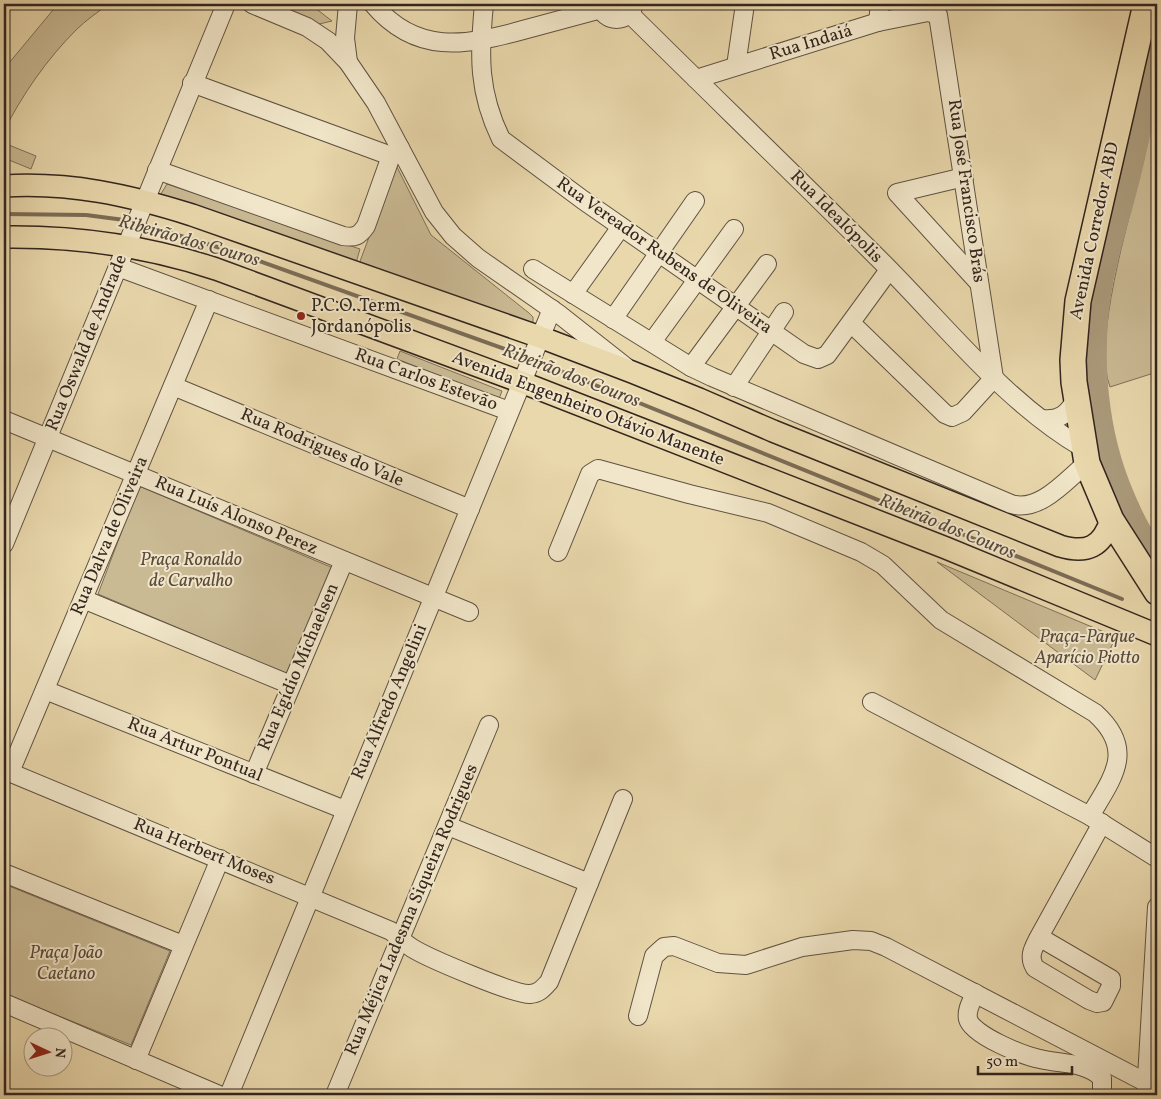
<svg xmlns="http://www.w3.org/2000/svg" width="1161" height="1099" font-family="Vollkorn,serif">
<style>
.green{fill:#caba94;stroke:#7e705a}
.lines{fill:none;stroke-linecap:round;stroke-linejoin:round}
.stream{stroke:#7b6c57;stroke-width:4}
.river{stroke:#ab9b7c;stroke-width:22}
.minor-casing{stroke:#605242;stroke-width:20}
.major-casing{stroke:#33251f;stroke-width:24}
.highway-casing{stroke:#33251f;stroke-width:28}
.minor{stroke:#f1e6c9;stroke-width:18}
.major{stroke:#e9d8ac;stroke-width:21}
.highway{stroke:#e9d8ac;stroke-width:25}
.poi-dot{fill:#8f2418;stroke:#f1e6c9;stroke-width:2}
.labels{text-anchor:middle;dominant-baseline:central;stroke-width:4;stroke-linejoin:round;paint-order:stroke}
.street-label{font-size:18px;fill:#33251f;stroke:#f1e6c9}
.poi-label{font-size:18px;fill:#33251f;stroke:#f1e6c9;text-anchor:start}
.park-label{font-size:18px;font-style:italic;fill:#594a3c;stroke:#f1e6c9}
.water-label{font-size:19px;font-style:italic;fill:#57483b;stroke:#f1e6c9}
</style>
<rect width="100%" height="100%" fill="#e9d8ac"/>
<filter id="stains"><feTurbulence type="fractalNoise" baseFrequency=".004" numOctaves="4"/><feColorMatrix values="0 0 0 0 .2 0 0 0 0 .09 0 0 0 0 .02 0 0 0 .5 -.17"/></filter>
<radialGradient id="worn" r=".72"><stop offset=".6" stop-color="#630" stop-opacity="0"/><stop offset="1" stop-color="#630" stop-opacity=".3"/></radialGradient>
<g class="green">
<path d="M58,4H109C98,12 86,20 76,30C47,59 22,95 4,131V69Z"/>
<path d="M275,4H310L332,21L315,25Z"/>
<path d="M1157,97L1155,215L1157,243V372L1110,387C1092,343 1129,219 1141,171C1147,147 1152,122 1157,97Z"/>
<path d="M4,143L36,156L31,169L4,158Z"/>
<path d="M396,165L431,235L529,313L533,317V323L525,327L359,264Z"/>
<path d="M167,184L360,249L356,263L159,197Z"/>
<path d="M400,351L502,391L499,399L397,359Z"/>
<path d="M139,486L333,568L287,674L98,594Z"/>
<path d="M937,562L1116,637L1095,680Z"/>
<path d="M4,884L170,951L131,1045L4,994Z"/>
</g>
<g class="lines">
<g class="stream">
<path d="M4,214L86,215L132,221"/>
<path d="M141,224L234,252L527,357"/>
<path d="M536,361L1122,599"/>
</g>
<path class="river" d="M1157,56C1147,97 1139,137 1129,178C1121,211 1110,243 1103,277C1090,344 1094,420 1119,485C1128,508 1140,536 1157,555"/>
<defs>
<g id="minor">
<path d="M252,4L307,27L328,41L348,62L376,103L434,212L453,236L478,258L560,315L626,367"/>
<path d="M373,4C416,55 465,46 523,30C549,23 575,16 601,9"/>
<path d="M484,4C479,55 478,92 501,139L583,200L804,354L818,359L827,355L889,270"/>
<path d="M599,4C604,24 629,24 634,4"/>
<path d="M630,14C716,99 803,183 889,269C950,331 1007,403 1083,448"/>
<path d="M878,22L880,4"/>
<path d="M348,62L345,38L348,4"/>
<path d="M736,66L745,4"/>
<path d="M696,79L878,22L928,12L938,15L994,378L963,412L952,417L945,414L851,323"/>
<path d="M192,83L391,156"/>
<path d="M157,170L343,236C355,238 359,236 366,226L391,156L400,148"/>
<path d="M964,177L897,193L979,283"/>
<path d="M118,267L509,411"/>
<path d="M533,269L691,367L712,377L1011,504C1040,513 1067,479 1087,463"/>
<path d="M573,294L621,227"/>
<path d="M613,319L695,201"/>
<path d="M652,342L734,229"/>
<path d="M691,367L767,264"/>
<path d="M173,386L470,509"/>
<path d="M734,387L784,312"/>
<path d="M1042,419C1059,421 1068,414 1076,399"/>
<path d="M4,420L469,612"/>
<path d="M4,544L226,4"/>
<path d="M558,552L590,474L598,469L689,494L768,513L861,552L883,565L941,620L1095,713C1136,750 1113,777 1090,816"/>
<path d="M83,599L291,685"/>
<path d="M45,690L345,810"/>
<path d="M872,702L1090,816L1157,858"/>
<path d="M4,770L391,931C398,937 404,943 412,948C428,958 515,995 530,994C540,993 543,988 549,982L623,799"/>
<path d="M10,772L209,300"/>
<path d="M254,774L344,561"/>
<path d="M448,826L589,883"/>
<path d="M4,873L183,945"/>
<path d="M1039,937L1111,979V986L1103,1002L1097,1003L1089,1000L1035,968C1028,956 1033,949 1039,937L1102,823"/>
<path d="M975,993C972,1001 966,1010 968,1019C972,1035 1024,1056 1040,1059C1061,1064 1087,1062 1102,1078V1095"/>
<path d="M4,1003L219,1095"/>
<path d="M638,1016L654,956L664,947L674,946L718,963L746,965L802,947L853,940L871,941L886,947L1147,1083"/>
<path d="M136,1060L220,859"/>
<path d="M229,1095L552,309"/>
<path d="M335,1095L489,725"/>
<path d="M1146,1095L1157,907"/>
</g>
<g id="major">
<path d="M4,186C70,182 129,195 192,215L540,337L632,372L699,399L773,431L1060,546C1087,554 1102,547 1111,520"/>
<path d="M4,237C76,236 147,246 216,269L521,382L946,548L1157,635"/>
</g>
<path id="highway" d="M1146,4L1078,301L1073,360L1074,382L1087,463L1111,520L1157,592"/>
</defs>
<use href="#minor" class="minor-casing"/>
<use href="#major" class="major-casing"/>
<use href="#highway" class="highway-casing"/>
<use href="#minor" class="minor"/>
<use href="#major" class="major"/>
<use href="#highway" class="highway"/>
</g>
<circle class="poi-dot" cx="301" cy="316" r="5"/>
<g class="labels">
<g class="street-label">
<text transform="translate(811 43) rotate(-17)">Rua Indaiá</text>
<text transform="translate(966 191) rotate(82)">Rua José Francisco Brás</text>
<text transform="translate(836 217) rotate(45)">Rua Idealópolis</text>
<text transform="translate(1095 231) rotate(-78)">Avenida Corredor ABD</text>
<text transform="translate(664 256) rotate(35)">Rua Vereador Rubens de Oliveira</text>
<text transform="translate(87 343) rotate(-68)">Rua Oswald de Andrade</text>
<text transform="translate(426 380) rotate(20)">Rua Carlos Estevão</text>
<text transform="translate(588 409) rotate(21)">Avenida Engenheiro Otávio Manente</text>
<text transform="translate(322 448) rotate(23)">Rua Rodrigues do Vale</text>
<text transform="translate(236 516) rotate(23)">Rua Luís Alonso Perez</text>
<text transform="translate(110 536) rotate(-67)">Rua Dalva de Oliveira</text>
<text transform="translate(299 667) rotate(-67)">Rua Egídio Michaelsen</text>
<text transform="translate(390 702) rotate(-67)">Rua Alfredo Angelini</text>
<text transform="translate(195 750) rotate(22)">Rua Artur Pontual</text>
<text transform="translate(204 852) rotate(22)">Rua Herbert Moses</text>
<text transform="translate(412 910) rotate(-67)">Rua Méjica Ladesma Siqueira Rodrigues</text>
</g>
<g class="poi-label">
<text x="311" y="306">P.C.O. Term.<tspan x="311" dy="21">Jordanópolis</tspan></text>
</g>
<g class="park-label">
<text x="191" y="560">Praça Ronaldo<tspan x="191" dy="21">de Carvalho</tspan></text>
<text x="1087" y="637">Praça-Parque<tspan x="1087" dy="21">Aparício Piotto</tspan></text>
<text x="66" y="953">Praça João<tspan x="66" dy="21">Caetano</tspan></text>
</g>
<g class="water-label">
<text transform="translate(189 241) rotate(16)">Ribeirão dos Couros</text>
<text transform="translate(571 376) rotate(21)">Ribeirão dos Couros</text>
<text transform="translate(947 527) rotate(22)">Ribeirão dos Couros</text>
</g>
</g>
<rect width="1161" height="1099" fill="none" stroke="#e9d8ac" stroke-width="20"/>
<rect x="5" y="5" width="1151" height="1089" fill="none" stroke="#33251f" stroke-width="2.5"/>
<rect x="10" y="10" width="1141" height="1079" fill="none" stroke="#33251f"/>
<g transform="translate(48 1052) rotate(94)"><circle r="24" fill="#f1e6c9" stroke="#a59985"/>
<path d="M0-4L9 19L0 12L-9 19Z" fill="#8f2418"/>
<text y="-8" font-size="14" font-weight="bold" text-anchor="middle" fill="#33251f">N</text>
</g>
<path d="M978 1066v8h94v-8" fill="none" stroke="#33251f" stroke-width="2.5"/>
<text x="986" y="1066" font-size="15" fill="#33251f" stroke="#f1e6c9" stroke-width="4" paint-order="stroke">50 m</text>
<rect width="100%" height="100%" filter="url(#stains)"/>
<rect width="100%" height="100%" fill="url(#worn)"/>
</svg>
